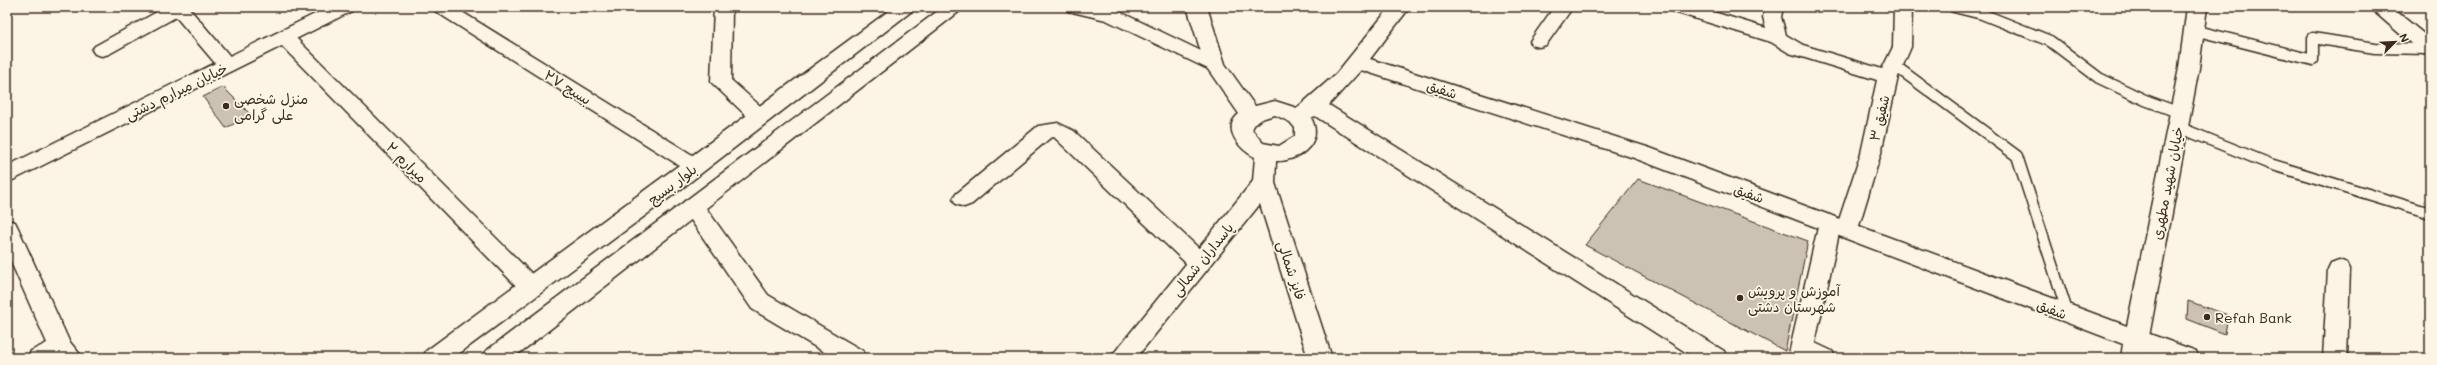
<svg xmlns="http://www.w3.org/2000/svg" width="2437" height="365" font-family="Mali,'Playpen Sans Arabic',sans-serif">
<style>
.building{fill:#ccc2b3;stroke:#3b2a1e}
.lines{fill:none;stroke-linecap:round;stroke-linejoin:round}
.service-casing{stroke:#3b2a1e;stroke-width:13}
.minor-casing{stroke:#3b2a1e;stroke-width:3}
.tertiary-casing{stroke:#3b2a1e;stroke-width:3}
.secondary-casing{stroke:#3b2a1e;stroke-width:3}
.primary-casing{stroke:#3b2a1e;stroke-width:3}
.service{stroke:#fcf5e5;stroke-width:10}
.minor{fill:#fcf5e5;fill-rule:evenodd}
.tertiary{fill:#fcf5e5;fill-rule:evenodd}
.secondary{fill:#fcf5e5;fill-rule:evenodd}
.primary{fill:#fcf5e5;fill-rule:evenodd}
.poi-dot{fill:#3b2a1e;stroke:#fcf5e5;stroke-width:1.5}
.labels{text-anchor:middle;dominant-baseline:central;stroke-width:3.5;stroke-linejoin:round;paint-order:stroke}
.street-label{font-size:14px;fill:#3b2a1e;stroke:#fcf5e5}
.poi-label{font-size:14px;fill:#3b2a1e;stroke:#fcf5e5;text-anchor:start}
</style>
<rect width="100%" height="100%" fill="#fcf5e5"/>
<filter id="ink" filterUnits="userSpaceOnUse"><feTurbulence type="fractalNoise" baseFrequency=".025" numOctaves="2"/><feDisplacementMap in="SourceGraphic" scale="8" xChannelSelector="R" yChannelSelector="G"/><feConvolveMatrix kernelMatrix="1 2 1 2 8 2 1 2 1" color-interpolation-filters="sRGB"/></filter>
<g filter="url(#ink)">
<g class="building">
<path d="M223,87L251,115L226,128L203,97Z"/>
<path d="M1638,179L1808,241L1785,351L1585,245Z"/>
<path d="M2188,301L2228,315L2225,334L2187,319Z"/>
</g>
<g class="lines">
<defs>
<g id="service">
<path d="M1954,7L1982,14L2050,41L2099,78L2145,100L2180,113"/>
<path d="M2194,30L2313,60V38L2375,48L2429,49"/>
<path d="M1894,65L2017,156L2068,314"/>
<path d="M2178,127L2270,164L2430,213"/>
</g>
<g id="minor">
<path d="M166,7H188L234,61L237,65L234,69L227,71L220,69L176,17L109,54L102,56L95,54L92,50L95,46Z"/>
<path d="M432,7H454L702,161L705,166L702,171L695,173L688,171L435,11Z"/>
<path d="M714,7H732L731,80L767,112L770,117L767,122L760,124L753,122L711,82Z"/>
<path d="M1065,7H1101L1118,11L1222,61L1225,65L1222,69L1215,71L1208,69L1106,20L1068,11Z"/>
<path d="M1554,7H1573L1546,45L1539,47L1532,45L1530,41Z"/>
<path d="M1668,7H1697L1766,28L1763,17L1765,7H1783L1781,17L1786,35L1803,45L1882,69L1893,47L1894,7H1912L1911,47L1898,77L1881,153L1858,229L1855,235L1847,237L1839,233L1815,343L1832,351L1836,358H1788L1819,223L1822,217L1830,215L1839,220L1861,153L1877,80L1789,53L1771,42L1671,11Z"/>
<path d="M284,31L291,33L539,281L542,287L539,293L531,296L523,293L277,41L275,37L277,33Z"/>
<path d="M1058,123L1074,131L1207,256L1210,262L1207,268L1199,270L1191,268L1054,137L1050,138L972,204L964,207L956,204L953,199L956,194L1038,126Z"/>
<path d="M7,220L15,222L18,228L69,341L83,358H27L31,351L47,343L7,253Z"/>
<path d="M2339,260L2347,263L2350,269L2347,358H2323L2328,269L2331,263Z"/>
</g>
<g id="tertiary">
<path d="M329,7H355L352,11L7,183V166Z"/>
<path d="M2369,7H2391L2430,39V55L2423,54Z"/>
<path d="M2136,329L2196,351L2199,358H2159L2127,346L2124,339L2127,332Z"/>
</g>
<g id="secondary">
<path d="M1187,7H1207L1225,64L1255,106L1275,101L1297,108L1336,74L1390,7H1410L1370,59L1650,148L2127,326L2179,68L2187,7H2207L2199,68L2145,358H2121L2123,344L1634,158L1361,70L1329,105L1724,351L1727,358H1695L1315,116L1311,118C1325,142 1299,162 1276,161L1275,183L1332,358H1308L1260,204L1136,358H1110L1253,181L1255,157C1240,150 1221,128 1239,114L1205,65ZM1275,115L1290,122L1295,128V136L1279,146L1263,143L1252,130C1255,119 1265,118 1275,115Z"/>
<path d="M693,199L701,201L768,295L863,351L866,358H834L752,309L682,207L685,201Z"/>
</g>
<g id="primary">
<path d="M894,7H917L677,192L453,358H423L426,351Z"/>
<path d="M943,7H965L513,358H483L486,351Z"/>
</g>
</defs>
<use href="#service" class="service-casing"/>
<use href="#minor" class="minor-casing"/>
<use href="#tertiary" class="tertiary-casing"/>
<use href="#secondary" class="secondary-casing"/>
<use href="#primary" class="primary-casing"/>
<use href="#service" class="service"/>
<use href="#minor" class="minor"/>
<use href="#tertiary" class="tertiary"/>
<use href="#secondary" class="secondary"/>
<use href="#primary" class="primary"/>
</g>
</g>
<g class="poi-dot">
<circle cx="226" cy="106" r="4"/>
<circle cx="1740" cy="298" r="4"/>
<circle cx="2207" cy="317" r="4"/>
</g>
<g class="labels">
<g class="street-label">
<text transform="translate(568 87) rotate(32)">بسیج ۲۷</text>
<text transform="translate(1442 89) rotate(18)">شفیق</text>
<text transform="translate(176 91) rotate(-26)">خیابان میرارم دشتی</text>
<text transform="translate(1879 118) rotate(-77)">شفیق ۳</text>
<text transform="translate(407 162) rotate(45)">میرارم ۲</text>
<text transform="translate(2167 183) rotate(-79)">خیابان شهید مطهری</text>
<text transform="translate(672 184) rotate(-37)">بلوار بسیج</text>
<text transform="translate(1749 193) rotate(20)">شفیق</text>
<text transform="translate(1202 259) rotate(-51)">پاسداران شمالی</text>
<text transform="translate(1292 270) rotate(72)">فایز شمالی</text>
<text transform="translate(2052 309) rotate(21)">شفیق</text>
</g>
<g class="poi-label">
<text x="234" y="98">منزل شخصی<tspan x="234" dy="16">علی گرامی</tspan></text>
<text x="1748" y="290">آموزش و پرویش<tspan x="1748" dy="16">شهرستان دشتی</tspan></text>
<text x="2215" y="317">Refah Bank</text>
</g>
</g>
<rect width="2437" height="365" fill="none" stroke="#fcf5e5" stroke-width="24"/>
<rect x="12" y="12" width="2413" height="341" fill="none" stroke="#3b2a1e" stroke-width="1.5" filter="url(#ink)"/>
<g transform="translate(2395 42) rotate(66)" stroke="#fcf5e5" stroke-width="3" paint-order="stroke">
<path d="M0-3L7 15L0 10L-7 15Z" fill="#3b2a1e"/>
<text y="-6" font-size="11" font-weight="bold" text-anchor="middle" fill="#3b2a1e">N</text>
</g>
</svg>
